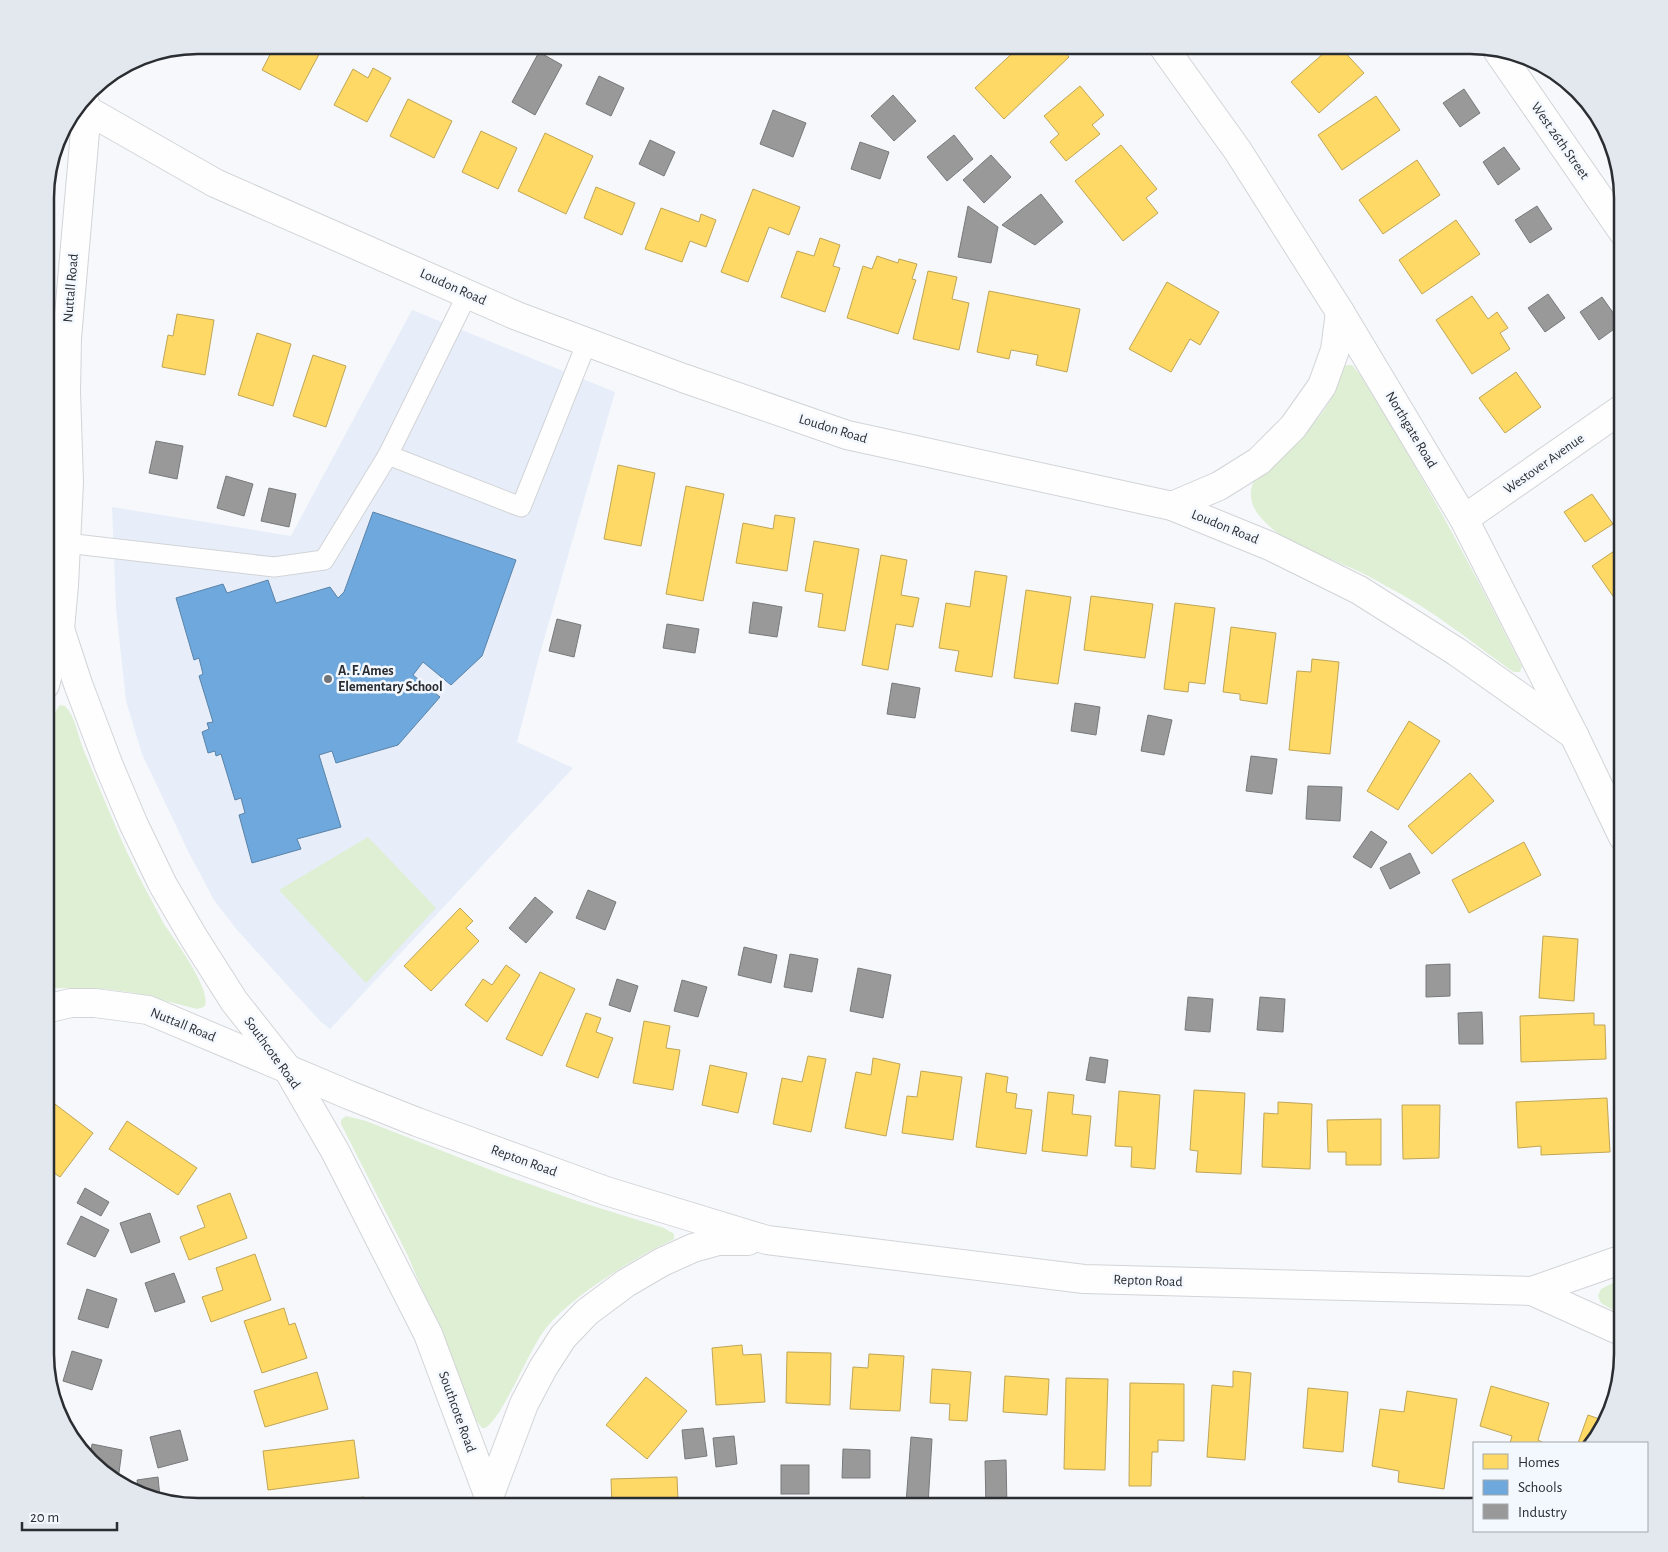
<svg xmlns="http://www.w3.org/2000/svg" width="1668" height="1552" font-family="'Alegreya Sans',sans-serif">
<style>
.built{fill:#e7eef9}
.green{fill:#deefd4}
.homes{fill:#ffd966;stroke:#bfa556}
.schools{fill:#6fa8dc;stroke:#5a83a9}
.industry{fill:#999;stroke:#78797a}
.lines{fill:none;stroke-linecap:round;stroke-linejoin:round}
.lane-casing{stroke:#d2d4d7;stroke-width:21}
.street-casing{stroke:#d2d4d7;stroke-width:30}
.secondary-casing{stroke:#d2d4d7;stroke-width:30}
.lane{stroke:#fefefe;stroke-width:19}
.street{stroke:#fefefe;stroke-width:28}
.secondary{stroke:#fefefe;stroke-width:28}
.poi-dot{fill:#717478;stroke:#f3f8fe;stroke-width:2}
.labels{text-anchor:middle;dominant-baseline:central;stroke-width:5;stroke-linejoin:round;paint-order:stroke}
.street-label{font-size:14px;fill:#2a2d31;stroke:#f3f8fe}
.poi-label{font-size:14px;font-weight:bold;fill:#2a2d31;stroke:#f3f8fe;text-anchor:start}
.rim{fill:none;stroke:#2a2d31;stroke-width:2.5}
</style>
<rect width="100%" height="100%" fill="#f6f8fb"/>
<path class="built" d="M412,310L615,392L539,657L517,742L573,768L330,1029L320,1021L237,930L214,900L188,851L142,754L126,701L116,608L112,507L291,536Z"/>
<g class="green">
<path d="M1347,365H1352L1361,376C1419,469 1471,565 1520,663L1522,666L1520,672H1514L1509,669C1469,640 1430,608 1386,586C1374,579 1361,572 1349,567C1321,554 1287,544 1265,522C1251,509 1245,491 1258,475C1285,451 1318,427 1334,393C1338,384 1340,375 1343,367Z"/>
<path d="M60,705L65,706C76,717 78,737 84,751C104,798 122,846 146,890C152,901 158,913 164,924C173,938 214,992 204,1007L197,1009L135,993L105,989L54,988L45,991V750L55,712Z"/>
<path d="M368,837L436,908L366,983L279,890Z"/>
<path d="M346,1116L366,1121L501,1174L583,1203L664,1228L674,1234V1239C666,1243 658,1247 650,1251C616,1270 571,1298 546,1328C529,1349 503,1418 485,1428H482L476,1420L462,1387L408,1256L341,1124V1120Z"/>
<path d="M1623,1278V1316L1601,1303L1598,1296L1601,1289Z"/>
</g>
<g class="homes">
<path d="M275,45H324L300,90L262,70Z"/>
<path d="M1021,45H1058L1069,57L1004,119L975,88Z"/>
<path d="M1333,45H1338L1364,73L1319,113L1291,82Z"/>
<path d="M373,68L391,78L367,122L334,105L353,69L368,78Z"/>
<path d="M1080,86L1104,115L1092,125L1100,134L1066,161L1050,142L1059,134L1044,116Z"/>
<path d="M1376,96L1400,130L1342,170L1318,135Z"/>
<path d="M408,99L452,121L434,158L390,136Z"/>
<path d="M481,131L517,148L498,189L462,172Z"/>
<path d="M545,133L593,156L566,214L518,191Z"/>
<path d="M1121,145L1157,189L1146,198L1158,213L1123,241L1075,181Z"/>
<path d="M1417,160L1440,195L1383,234L1359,200Z"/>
<path d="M596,187L635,203L622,235L584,218Z"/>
<path d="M753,189L800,207L789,235L769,227L748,282L721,272Z"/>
<path d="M661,208L699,222L701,214L716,220L706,247L690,241L682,262L645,249Z"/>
<path d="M1456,220L1480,254L1422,294L1399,260Z"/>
<path d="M820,238L840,245L833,266L840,268L825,312L781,297L797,251L814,256Z"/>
<path d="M877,256L898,263L899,259L917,264L912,279L916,280L898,334L847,318L863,266L872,269Z"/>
<path d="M928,271L957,277L952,299L969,303L959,350L913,339Z"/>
<path d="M1167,282L1219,312L1200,345L1190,339L1171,372L1129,349Z"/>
<path d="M989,291L1080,309L1067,372L1036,365L1038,355L1011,350L1009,359L977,352Z"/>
<path d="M1472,296L1488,319L1497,312L1508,328L1500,333L1510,349L1472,374L1436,320Z"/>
<path d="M177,314L214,320L205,375L162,367L168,335L173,336Z"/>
<path d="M257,333L291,344L273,406L238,395Z"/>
<path d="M313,355L346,366L326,427L293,416Z"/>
<path d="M1516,372L1541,407L1505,433L1479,398Z"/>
<path d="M618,465L655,473L641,546L604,539Z"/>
<path d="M686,486L724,494L703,601L666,594Z"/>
<path d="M1592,494L1613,524L1585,542L1564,512Z"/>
<path d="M775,515L795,518L787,571L736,563L743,523L773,529Z"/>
<path d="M814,541L859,549L845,631L818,627L823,594L805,591Z"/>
<path d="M1623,545V609H1622L1592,566Z"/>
<path d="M881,555L907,560L901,595L919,598L913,627L896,624L888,670L862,665Z"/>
<path d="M975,571L1007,576L992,677L955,671L959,651L939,648L946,603L970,607Z"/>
<path d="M1026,590L1071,597L1058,684L1014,678Z"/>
<path d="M1091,596L1153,604L1145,658L1084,650Z"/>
<path d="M1175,603L1215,608L1205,684L1189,682L1188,692L1164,689Z"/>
<path d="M1231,627L1276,633L1267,704L1240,700V694L1223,692Z"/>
<path d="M1312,659L1339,662L1330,754L1289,750L1297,671L1311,672Z"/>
<path d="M1409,721L1440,741L1398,810L1367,791Z"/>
<path d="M1470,773L1494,801L1432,854L1408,826Z"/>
<path d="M1524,842L1541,875L1469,913L1452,880Z"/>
<path d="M460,908L473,921L466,928L479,941L431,991L404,966Z"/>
<path d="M1543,936L1578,939L1574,1001L1539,998Z"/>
<path d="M506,965L520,975L487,1022L465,1005L483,979L492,985Z"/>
<path d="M540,972L575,989L542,1056L506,1039Z"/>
<path d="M586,1013L601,1018L596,1032L613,1038L598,1078L566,1066Z"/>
<path d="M1594,1013V1025H1605L1606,1059L1521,1062L1520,1016Z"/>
<path d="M644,1021L670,1026L666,1048L680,1050L673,1090L633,1083Z"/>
<path d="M808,1056L826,1059L811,1132L773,1124L782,1078L802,1082Z"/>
<path d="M873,1058L900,1064L886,1136L845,1128L856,1072L871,1075Z"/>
<path d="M710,1065L747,1073L738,1113L702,1105Z"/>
<path d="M921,1071L962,1077L953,1140L902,1133L907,1096L917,1097Z"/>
<path d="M986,1073L1008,1077L1006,1092L1017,1094L1015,1108L1032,1110L1026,1154L976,1147Z"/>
<path d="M1194,1090L1245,1093L1241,1174L1196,1172L1198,1151L1190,1150Z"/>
<path d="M1119,1091L1160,1095L1155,1169L1131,1167L1132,1147L1115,1146Z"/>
<path d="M1048,1092L1074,1095L1072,1114L1091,1116L1087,1156L1042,1151Z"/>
<path d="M1607,1098L1610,1152L1541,1155V1146L1518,1148L1516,1102Z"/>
<path d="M51,1101L93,1133L60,1177L45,1167V1108Z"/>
<path d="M1278,1102L1312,1104L1310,1169L1262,1167L1264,1113L1278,1114Z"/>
<path d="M1402,1105H1440L1439,1158L1403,1159Z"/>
<path d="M1381,1119V1165H1346V1152H1328L1327,1120Z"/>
<path d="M127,1121L197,1168L178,1195L109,1149Z"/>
<path d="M230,1193L247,1238L189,1260L180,1237L205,1227L197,1206Z"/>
<path d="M255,1254L271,1300L211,1322L202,1297L223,1290L216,1268Z"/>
<path d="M284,1308L289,1325L295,1323L307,1358L262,1373L244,1321Z"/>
<path d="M742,1345L743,1355L761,1354L765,1402L716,1405L712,1348Z"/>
<path d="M787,1352L831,1353L830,1405L786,1403Z"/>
<path d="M869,1354L904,1356L900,1411L850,1409L853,1367L868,1368Z"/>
<path d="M932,1369L971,1372L967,1421L949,1420L950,1404L930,1403Z"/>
<path d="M1233,1371L1251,1373L1245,1460L1207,1457L1212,1385L1233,1387Z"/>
<path d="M317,1372L328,1409L265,1427L254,1391Z"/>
<path d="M1005,1376L1049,1379L1047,1415L1003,1412Z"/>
<path d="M646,1377L687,1411L647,1459L606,1425Z"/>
<path d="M1066,1378L1108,1379L1105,1470L1064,1469Z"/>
<path d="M1130,1383L1184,1384V1441L1158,1440V1452H1152L1151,1486H1129Z"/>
<path d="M1491,1386L1549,1403L1538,1440L1544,1443H1510L1512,1436L1480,1426Z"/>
<path d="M1308,1388L1348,1392L1343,1452L1303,1448Z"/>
<path d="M1407,1391L1457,1399L1444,1489L1398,1482L1399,1471L1372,1466L1380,1409L1404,1412Z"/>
<path d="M1588,1415L1605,1421L1591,1443H1578Z"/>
<path d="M354,1440L359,1478L268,1490L263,1451Z"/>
<path d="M677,1477L678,1500H667V1507H612L611,1479Z"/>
<path d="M364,1497L365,1507H288Z"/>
</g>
<path class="schools" d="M373,512L516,560L482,656L451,685L423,662L413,675L440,697L398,745L336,763L332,751L319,755L341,827L297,839L301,849L252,863L239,815L245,813L241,798L235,800L221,754L216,756L215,751L208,753L202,732L209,729L207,723L213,722L199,676L203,674L199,658L194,660L176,598L223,584L227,593L268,580L276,603L330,587L338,598L344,592Z"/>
<g class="industry">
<path d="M539,52L562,65L535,115L512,102Z"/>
<path d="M599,76L624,88L611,116L586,104Z"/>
<path d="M1464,89L1480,113L1460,127L1443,103Z"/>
<path d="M893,95L916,121L894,141L871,116Z"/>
<path d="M773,110L806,123L793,157L760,144Z"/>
<path d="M954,135L973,159L947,181L927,157Z"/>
<path d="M650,140L675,152L664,176L639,164Z"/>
<path d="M860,142L889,152L880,179L851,169Z"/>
<path d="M1504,147L1520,169L1498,185L1483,162Z"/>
<path d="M991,155L1011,177L984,203L963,180Z"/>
<path d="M1041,194L1063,222L1035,245L1002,225Z"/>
<path d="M968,206L998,227L991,263L958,257Z"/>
<path d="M1537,206L1552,229L1530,243L1515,220Z"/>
<path d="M1548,294L1565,318L1545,332L1528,308Z"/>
<path d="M1602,297L1621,324L1599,340L1580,312Z"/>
<path d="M156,441L183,446L177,479L149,473Z"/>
<path d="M226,476L253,484L244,516L217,508Z"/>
<path d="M269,488L296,494L289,527L261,521Z"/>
<path d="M753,602L782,607L777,637L749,633Z"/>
<path d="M557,619L581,625L574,657L549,651Z"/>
<path d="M667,624L699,629L695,653L663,648Z"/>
<path d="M892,683L920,688L915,718L887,714Z"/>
<path d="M1075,703L1100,707L1096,735L1071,731Z"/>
<path d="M1148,715L1172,720L1164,755L1141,751Z"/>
<path d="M1251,756L1277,759L1272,794L1246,791Z"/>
<path d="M1308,786L1342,787L1340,821L1306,819Z"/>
<path d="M1371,831L1387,842L1371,868L1353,857Z"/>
<path d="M1410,853L1420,873L1390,889L1380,868Z"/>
<path d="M588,890L616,902L605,930L576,918Z"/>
<path d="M535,897L553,912L526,943L509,928Z"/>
<path d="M744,947L777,955L771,983L738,975Z"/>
<path d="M790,954L818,959L812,992L784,987Z"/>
<path d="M1450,964V996L1426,997V965Z"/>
<path d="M858,968L891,975L883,1018L850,1011Z"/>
<path d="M617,979L638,986L630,1012L609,1005Z"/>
<path d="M682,980L707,987L698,1017L674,1011Z"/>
<path d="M1188,997L1213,999L1210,1032L1185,1030Z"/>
<path d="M1260,997L1285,999L1283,1032L1257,1030Z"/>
<path d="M1482,1012L1483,1044H1459L1458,1013Z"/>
<path d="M1090,1057L1108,1060L1105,1083L1086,1080Z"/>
<path d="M85,1188L109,1202L101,1216L77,1203Z"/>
<path d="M150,1213L160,1242L131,1253L120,1223Z"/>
<path d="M81,1216L109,1230L95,1257L67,1244Z"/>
<path d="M174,1273L185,1302L155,1312L145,1283Z"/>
<path d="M87,1289L117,1299L108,1328L78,1319Z"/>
<path d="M72,1351L102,1360L92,1390L63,1381Z"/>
<path d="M703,1428L707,1456L685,1459L682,1430Z"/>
<path d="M180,1430L188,1460L158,1468L150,1437Z"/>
<path d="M734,1436L737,1464L716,1467L713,1438Z"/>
<path d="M911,1437L932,1439L928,1505L906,1503Z"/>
<path d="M92,1444L122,1450L118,1480L90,1462Z"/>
<path d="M843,1449L870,1450V1478H842Z"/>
<path d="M1006,1460L1007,1507H986L985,1461Z"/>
<rect x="781" y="1465" width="28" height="29"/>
<path d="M158,1477L160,1498L178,1496L179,1503L139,1495L137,1480Z"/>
<path d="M1234,1501L1265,1504V1507H1233Z"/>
<path d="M1274,1502L1306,1506V1507H1273Z"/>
<path d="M712,1503V1507H684V1506Z"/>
</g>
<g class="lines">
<defs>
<g id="lane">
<path d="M468,293L388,455L521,507L587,342"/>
<path d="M66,543L274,567L324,560L388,455"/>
</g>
<g id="street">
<path d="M1162,45L1238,151L1340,312L1464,519L1574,735L1623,837"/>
<path d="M80,106L215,183L517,316L683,378L847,435L1172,506L1270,546L1359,590L1457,652L1574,735"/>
<path d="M1172,506L1219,486L1259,461L1293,427L1322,386L1335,350L1340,312"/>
<path d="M1464,519L1623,408"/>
<path d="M60,629L78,684L109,766L134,825L163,885L194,938L234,1001L287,1068L335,1151L428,1334L489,1497L491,1507"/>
<path d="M45,685L60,629L64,585L69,482L66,392L67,338L87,109L84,100"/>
<path d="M45,1009L71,1003H95L148,1010L349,1095L417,1122L606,1191L767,1240L1084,1279L1532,1291L1623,1332"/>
<path d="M1532,1291L1620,1260L1623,1258"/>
<path d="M489,1497L524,1404L543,1368L563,1337L587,1312L626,1283L662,1262L693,1248L718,1241H748"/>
</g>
<path id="secondary" d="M1497,50L1623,232"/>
</defs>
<use href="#lane" class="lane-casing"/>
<use href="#street" class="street-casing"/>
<use href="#secondary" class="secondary-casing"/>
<use href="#lane" class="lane"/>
<use href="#street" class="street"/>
<use href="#secondary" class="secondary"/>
</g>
<circle class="poi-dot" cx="328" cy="679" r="5"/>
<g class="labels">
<g class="street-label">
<text transform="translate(1560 141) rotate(55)">West 26th Street</text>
<text transform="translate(453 287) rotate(24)">Loudon Road</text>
<text transform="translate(71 288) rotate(-85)">Nuttall Road</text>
<text transform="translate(833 429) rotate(17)">Loudon Road</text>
<text transform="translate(1411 430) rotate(59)">Northgate Road</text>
<text transform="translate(1544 464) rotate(-35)">Westover Avenue</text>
<text transform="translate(1225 527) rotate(22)">Loudon Road</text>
<text transform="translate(183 1025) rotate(22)">Nuttall Road</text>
<text transform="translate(272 1053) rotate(54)">Southcote Road</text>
<text transform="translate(524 1161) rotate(20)">Repton Road</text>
<text transform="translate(1148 1281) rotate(2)">Repton Road</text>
<text transform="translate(457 1412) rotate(70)">Southcote Road</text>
</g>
<g class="poi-label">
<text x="338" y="671">A. F. Ames<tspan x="338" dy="16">Elementary School</tspan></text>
</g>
</g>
<path d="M0 0H1668V1552H0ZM198 54H1470A144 144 0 0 1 1614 198V1354A144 144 0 0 1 1470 1498H198A144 144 0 0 1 54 1354V198A144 144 0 0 1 198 54Z" fill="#e3e8ee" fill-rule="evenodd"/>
<path class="rim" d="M198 54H1470A144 144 0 0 1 1614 198V1354A144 144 0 0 1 1470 1498H198A144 144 0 0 1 54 1354V198A144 144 0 0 1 198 54Z"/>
<rect x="1473" y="1442" width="175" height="90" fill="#f3f8fe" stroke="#a3a7ac"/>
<rect x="1483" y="1454" width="25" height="15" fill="#ffd966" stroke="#a3a7ac"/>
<text x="1518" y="1467" font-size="15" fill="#2a2d31">Homes</text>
<rect x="1483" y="1480" width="25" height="15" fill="#6fa8dc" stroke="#a3a7ac"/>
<text x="1518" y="1492" font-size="15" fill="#2a2d31">Schools</text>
<rect x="1483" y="1504" width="25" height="15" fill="#999999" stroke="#a3a7ac"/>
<text x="1518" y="1517" font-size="15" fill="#2a2d31">Industry</text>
<path d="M22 1522v8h95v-8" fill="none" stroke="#2a2d31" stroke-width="2.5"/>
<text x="30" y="1522" font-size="15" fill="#2a2d31" stroke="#f3f8fe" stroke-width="4" paint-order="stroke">20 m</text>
</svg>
